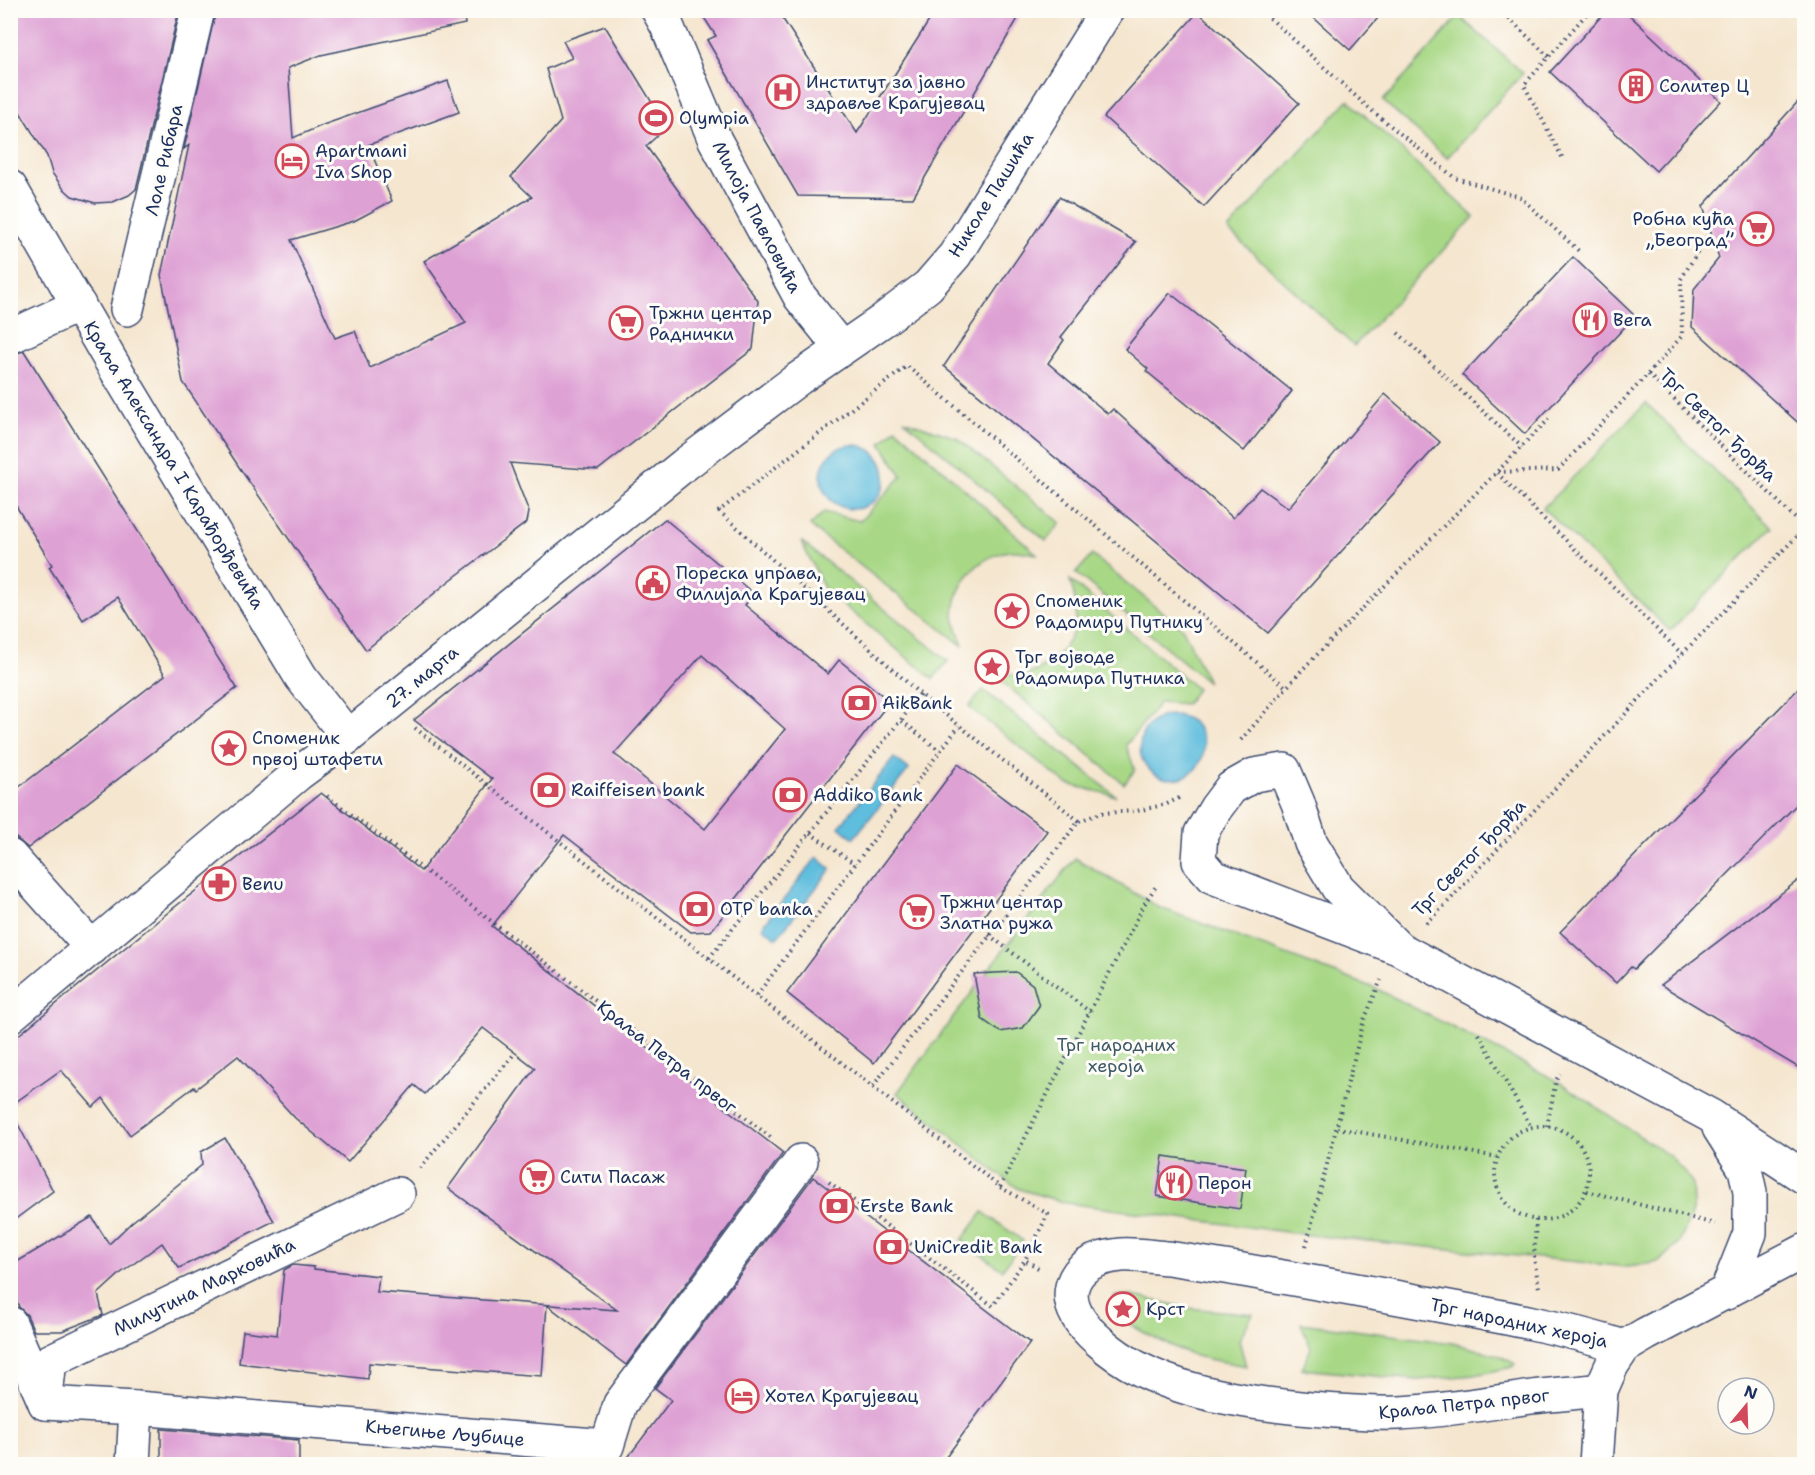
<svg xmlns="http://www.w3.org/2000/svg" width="1815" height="1475" font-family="'Shantell Sans',sans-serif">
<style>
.green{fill:#a8d886;stroke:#628472;stroke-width:1.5}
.water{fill:#5fbddd;stroke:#3d769e;stroke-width:1.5}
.building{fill:#dea1d4;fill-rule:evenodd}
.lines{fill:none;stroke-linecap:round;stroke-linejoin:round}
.minor-casing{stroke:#3c4a6f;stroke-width:36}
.path{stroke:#3c4a6f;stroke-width:4;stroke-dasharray:1.5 4.5;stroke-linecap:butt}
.minor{stroke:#fff;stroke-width:33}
.labels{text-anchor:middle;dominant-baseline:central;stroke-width:6;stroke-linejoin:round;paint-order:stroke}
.poi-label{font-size:18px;fill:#1b2f5e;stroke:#fdfcf7;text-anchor:start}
.street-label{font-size:18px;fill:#1b2f5e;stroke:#fdfcf7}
.park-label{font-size:18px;fill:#3e5968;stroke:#fdfcf7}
</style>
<rect width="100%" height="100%" fill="#fdfcf7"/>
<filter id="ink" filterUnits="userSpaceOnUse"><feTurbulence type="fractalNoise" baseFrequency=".0167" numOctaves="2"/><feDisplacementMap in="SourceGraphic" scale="12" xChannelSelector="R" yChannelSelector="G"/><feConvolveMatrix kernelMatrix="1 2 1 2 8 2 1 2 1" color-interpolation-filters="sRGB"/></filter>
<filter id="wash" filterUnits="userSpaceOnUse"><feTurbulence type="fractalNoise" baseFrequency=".008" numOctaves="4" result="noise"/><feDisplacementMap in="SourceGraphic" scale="24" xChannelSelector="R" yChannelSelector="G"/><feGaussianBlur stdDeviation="1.35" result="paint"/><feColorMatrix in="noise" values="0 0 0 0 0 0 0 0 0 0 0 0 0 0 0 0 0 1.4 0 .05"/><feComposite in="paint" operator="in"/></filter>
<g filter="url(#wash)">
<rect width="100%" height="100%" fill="#f5e6cf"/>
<g class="green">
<path d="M1459,16L1523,73L1447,158L1383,101Z"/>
<path d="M1348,100L1474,217L1354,346L1228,230Z"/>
<path d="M1646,403L1772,527L1670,631L1543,508Z"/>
<path d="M904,420L957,438L1061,523L1046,541Z"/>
<path d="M896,428L1037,554C1028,553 1017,550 1009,551C977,557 956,582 954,614C954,624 960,636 963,646L810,526L824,512L860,521L902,476L881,443Z"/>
<path d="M801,541L948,661L933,679L825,590Z"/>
<path d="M1092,555L1183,629L1208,682L1076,573Z"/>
<path d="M1070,580L1197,689L1186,704L1160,702L1126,745L1135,770L1124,784L993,674C1003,674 1013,675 1022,675C1047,672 1075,643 1076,617C1077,604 1074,593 1070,580Z"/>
<path d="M983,690L1116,796L1067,784L969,707Z"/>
<path d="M1075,858L1158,907L1377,989L1556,1080L1671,1157L1692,1182L1693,1206L1690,1218L1680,1241L1659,1262L1628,1267L1309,1235L1066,1203L1019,1189L1005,1179L897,1093L1005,948Z"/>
<path d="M983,1212L1023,1241L1002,1270L962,1240Z"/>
<path d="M1129,1295L1188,1308L1253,1314L1239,1340L1246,1366C1231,1363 1215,1361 1200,1357C1184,1353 1126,1326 1117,1314C1113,1309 1113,1302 1114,1296Z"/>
<path d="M1301,1323L1452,1343L1498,1355L1515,1364L1512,1367L1475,1375L1418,1380L1302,1369L1311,1348Z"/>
</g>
<g class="water">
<circle cx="853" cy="477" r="32"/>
<circle cx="1172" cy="747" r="32"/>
<path d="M894,758L909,769L854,838L839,827Z"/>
<path d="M817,857L831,869L777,938L762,927Z"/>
</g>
<g id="blocks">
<g class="building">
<path d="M10,10H179L136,189L129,195L113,202L95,203L72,196L63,188L52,173L47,156L10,96Z"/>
<path d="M216,10H463L465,24L321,55L288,68L293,138L323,125L448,81L459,112L368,145L392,201L354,221L291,240L335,338L355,331L370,368L466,323L424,261L532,197L511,177L561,121L546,69L572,58L563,41L605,26L667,127L646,146L758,301L753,349L598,470L510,463L529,512L527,522L448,582L366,650L243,473L183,382L161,275L189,145L184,149Z"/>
<path d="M699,10H777L857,133L936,10H1023L913,198L798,196L707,40L716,36Z"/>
<path d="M1305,10H1385L1350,50Z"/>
<path d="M1607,10H1624L1721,101L1656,171L1550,72Z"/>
<path d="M1198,12L1299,103L1204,207L1104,117Z"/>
<path d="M1804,95V428L1692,327L1694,289L1719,258L1703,206Z"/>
<path d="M1059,197L1136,242L1061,337L1064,340L1048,363L1108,414L1113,409L1233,518L1260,488L1288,508L1385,394L1440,442L1268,633L944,366Z"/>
<path d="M1573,257L1635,316L1525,434L1462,375Z"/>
<path d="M1170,293L1292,391L1244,451L1146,371L1148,369L1125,349Z"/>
<path d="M24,351L237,688L28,848L16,838H10V794L165,675L118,597L83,620L49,567L52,565L10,496V355Z"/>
<path d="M665,519L754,594L745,605L828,674L839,660L883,696L884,709L711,931L691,932L564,835L492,926L783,1153L626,1365L547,1305L542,1376L369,1363L368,1379L239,1363L243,1331L277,1335L284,1270L293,1265L314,1267V1269L379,1276L377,1292L617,1310L448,1188L535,1068L483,1028L425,1094L414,1085L348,1162L295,1118L238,1056L196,1089L194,1087L130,1135L103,1098L93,1107L61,1070L10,1106V1042L171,910L321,793L421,871L492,779L414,720ZM702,655L785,729L705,829L621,759L614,754Z"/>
<path d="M1804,683V797L1634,969L1631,967L1616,983L1560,932Z"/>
<path d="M958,764L1047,831L874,1063L787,993Z"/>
<path d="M1804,876V1071L1661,985Z"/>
<path d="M1016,972L1033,985L1039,1006L1023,1028L1000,1032L982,1019L974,974Z"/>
<path d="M10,1109L53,1191L10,1223Z"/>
<path d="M225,1138L274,1221L179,1268L162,1243L121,1273L98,1294L103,1315L62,1331H34L27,1315L19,1307L10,1282V1266L92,1217L109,1244L132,1222L202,1165L201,1152Z"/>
<path d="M1163,1156L1246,1168L1240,1209L1157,1196Z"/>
<path d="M813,1177L1030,1343L941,1464H623L671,1400L655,1388Z"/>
<path d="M161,1429L299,1440V1464H161Z"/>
</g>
</g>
</g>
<g filter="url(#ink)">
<use href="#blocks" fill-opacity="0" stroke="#3c4a6f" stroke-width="1.5"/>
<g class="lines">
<defs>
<g id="minor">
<path d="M658,10L667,26L715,140L800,297L841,348"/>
<path d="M10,187L112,363L301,677L348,737"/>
<path d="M127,309L198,10"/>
<path d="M10,337L79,305"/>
<path d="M10,856L92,948"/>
<path d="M1398,948L1338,888L1311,843L1298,803L1284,770L1254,775L1231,788L1216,808L1201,833L1199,861L1213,877L1398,948L1711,1116L1804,1177"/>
<path d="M10,1016L298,774L348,737L684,465L798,379L882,321L928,286L955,255L1107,10"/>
<path d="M1719,1128L1745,1169L1750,1192V1233L1726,1293"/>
<path d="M10,1323L45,1403L136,1408"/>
<path d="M1601,1390C1578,1393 1555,1394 1532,1397C1488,1403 1443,1411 1399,1413C1366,1414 1333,1411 1300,1408C1233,1401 1151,1389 1099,1341C1084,1328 1067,1309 1072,1287C1078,1264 1100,1257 1121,1255C1136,1254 1153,1257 1168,1258C1200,1263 1233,1268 1265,1274C1325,1284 1384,1295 1443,1306C1504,1317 1565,1328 1624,1347"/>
<path d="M45,1403L50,1361L398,1194"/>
<path d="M133,1464L136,1408L607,1446L620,1404L801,1161"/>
<path d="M1596,1464L1601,1390L1612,1365L1624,1347L1646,1334L1804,1251"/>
</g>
</defs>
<use href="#minor" class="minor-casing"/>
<g class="path">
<path d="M1261,10L1371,110L1455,178L1520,197L1580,252"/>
<path d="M1500,10L1549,57"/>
<path d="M1562,157L1524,85L1590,10"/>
<path d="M1398,333L1522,447"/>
<path d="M1648,374L1682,336L1681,279L1707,237"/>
<path d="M1498,472L1558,470L1648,374L1804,527"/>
<path d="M1497,473L1682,654"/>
<path d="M902,721L940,751"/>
<path d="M415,728L1000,1187L1048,1214L1025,1260L1040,1269"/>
<path d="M1241,740L1301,671L1549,419"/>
<path d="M327,796L570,981L773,1139"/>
<path d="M1079,821L921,695L719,511L907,366L1287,688"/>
<path d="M810,833L855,864"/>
<path d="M1426,923L1443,907L1682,654L1804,529"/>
<path d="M989,935L1090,1012"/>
<path d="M709,958L921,695"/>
<path d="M757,995L959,726"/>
<path d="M1479,1034L1531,1127"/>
<path d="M873,1086L1079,821L1101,813L1137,811L1167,804L1179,798"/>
<circle cx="1542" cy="1173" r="47"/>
<path d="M1547,1126L1556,1080L1560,1074"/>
<path d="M1337,1128L1497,1157"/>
<path d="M420,1168L515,1053"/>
<path d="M829,1182L993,1306L1025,1260"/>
<path d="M1000,1187L1146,901L1157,885"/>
<path d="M1587,1191L1715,1224"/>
<path d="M1536,1220L1534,1258L1539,1288"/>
<path d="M1306,1246L1364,1020L1381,980"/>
</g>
<use href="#minor" class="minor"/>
</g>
</g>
<defs>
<symbol id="building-ring" viewBox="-11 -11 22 22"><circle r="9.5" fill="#fdfcf7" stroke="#d1495b" stroke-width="1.5"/><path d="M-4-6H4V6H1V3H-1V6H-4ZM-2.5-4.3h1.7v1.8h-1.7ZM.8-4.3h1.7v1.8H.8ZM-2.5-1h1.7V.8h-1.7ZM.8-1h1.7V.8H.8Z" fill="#d1495b"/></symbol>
<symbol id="hospital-ring" viewBox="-11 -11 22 22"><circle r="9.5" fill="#fdfcf7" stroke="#d1495b" stroke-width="1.5"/><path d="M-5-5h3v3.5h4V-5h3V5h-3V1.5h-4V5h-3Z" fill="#d1495b"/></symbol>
<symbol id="stadium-ring" viewBox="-11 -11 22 22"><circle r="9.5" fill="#fdfcf7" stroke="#d1495b" stroke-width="1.5"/><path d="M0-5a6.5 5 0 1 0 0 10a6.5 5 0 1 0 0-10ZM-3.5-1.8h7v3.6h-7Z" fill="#d1495b"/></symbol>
<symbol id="hotel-ring" viewBox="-11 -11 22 22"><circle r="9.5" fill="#fdfcf7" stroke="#d1495b" stroke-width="1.5"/><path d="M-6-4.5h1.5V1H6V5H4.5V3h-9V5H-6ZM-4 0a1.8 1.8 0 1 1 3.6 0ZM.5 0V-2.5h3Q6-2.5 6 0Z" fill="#d1495b"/></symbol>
<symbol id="supermarket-ring" viewBox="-11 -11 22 22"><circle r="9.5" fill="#fdfcf7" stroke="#d1495b" stroke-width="1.5"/><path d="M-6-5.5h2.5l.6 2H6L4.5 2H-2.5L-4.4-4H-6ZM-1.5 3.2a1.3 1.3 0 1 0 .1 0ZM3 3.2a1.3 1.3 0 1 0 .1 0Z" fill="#d1495b"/></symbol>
<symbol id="restaurant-ring" viewBox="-11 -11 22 22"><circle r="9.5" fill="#fdfcf7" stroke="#d1495b" stroke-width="1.5"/><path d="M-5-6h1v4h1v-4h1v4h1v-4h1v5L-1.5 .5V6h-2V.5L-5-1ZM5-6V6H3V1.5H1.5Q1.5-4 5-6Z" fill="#d1495b"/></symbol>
<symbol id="civic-ring" viewBox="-11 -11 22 22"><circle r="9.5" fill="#fdfcf7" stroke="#d1495b" stroke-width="1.5"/><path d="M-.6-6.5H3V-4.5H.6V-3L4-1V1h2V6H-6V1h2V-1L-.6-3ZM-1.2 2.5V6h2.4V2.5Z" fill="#d1495b"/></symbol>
<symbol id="sight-ring" viewBox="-11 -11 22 22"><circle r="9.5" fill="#fdfcf7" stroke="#d1495b" stroke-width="1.5"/><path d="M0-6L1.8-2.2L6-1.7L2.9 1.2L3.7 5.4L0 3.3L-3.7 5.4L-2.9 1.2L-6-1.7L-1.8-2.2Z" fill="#d1495b"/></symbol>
<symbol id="bank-ring" viewBox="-11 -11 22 22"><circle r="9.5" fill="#fdfcf7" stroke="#d1495b" stroke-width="1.5"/><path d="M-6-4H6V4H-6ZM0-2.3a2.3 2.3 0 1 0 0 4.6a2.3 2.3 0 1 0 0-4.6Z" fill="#d1495b"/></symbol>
<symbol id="pharmacy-ring" viewBox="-11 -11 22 22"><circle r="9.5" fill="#fdfcf7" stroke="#d1495b" stroke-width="1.5"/><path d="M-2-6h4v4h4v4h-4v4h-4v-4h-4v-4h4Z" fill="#d1495b"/></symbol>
</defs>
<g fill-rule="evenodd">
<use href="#building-ring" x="1617" y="67" width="38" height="38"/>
<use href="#hospital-ring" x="764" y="73" width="38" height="38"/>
<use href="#stadium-ring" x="637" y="99" width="38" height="38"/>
<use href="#hotel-ring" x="273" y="142" width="38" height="38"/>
<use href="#supermarket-ring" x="1738" y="210" width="38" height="38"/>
<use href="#restaurant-ring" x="1571" y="301" width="38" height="38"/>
<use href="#supermarket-ring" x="607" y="304" width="38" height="38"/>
<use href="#civic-ring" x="634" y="564" width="38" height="38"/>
<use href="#sight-ring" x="993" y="592" width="38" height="38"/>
<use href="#sight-ring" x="973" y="648" width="38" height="38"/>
<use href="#bank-ring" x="840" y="684" width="38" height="38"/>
<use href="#sight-ring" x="210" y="729" width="38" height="38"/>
<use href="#bank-ring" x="529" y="771" width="38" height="38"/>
<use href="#bank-ring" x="771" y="776" width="38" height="38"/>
<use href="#pharmacy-ring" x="200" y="865" width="38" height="38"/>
<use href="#bank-ring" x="678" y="890" width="38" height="38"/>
<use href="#supermarket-ring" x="898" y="893" width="38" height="38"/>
<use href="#supermarket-ring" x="518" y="1158" width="38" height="38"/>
<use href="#restaurant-ring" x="1156" y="1164" width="38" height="38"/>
<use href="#bank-ring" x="818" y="1187" width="38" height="38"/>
<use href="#bank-ring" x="872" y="1228" width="38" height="38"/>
<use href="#sight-ring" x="1104" y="1290" width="38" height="38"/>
<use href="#hotel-ring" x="723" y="1377" width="38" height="38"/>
</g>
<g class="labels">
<g class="poi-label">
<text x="806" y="82">Институт за јавно<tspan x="806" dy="21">здравље Крагујевац</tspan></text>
<text x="1659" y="86">Солитер Ц</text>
<text x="679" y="118">Olympia</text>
<text x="315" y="151">Apartmani<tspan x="315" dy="21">Iva Shop</tspan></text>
<text x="1734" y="219" text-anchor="end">Робна кућа<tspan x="1734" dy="21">„Београд”</tspan></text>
<text x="649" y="313">Тржни центар<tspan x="649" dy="21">Раднички</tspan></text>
<text x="1613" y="320">Вега</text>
<text x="676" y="573">Пореска управа,<tspan x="676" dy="21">Филијала Крагујевац</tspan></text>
<text x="1035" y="601">Споменик<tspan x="1035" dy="21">Радомиру Путнику</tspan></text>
<text x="1015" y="657">Трг војводе<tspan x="1015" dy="21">Радомира Путника</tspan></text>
<text x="882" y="703">AikBank</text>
<text x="252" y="738">Споменик<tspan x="252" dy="21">првој штафети</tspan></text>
<text x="571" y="790">Raiffeisen bank</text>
<text x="813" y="795">Addiko Bank</text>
<text x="242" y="884">Benu</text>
<text x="940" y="902">Тржни центар<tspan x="940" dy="21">Златна ружа</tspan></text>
<text x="720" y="909">OTP banka</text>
<text x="560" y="1177">Сити Пасаж</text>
<text x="1198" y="1183">Перон</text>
<text x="860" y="1206">Erste Bank</text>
<text x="914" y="1247">UniCredit Bank</text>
<text x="1146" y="1309">Крст</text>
<text x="765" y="1396">Хотел Крагујевац</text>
</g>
<g class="street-label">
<text transform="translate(164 160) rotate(-77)">Лоле Рибара</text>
<text transform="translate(991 195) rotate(-58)">Николе Пашића</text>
<text transform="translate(757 217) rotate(62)">Милоја Павловића</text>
<text transform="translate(1718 425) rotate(44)">Трг Светог Ђорђа</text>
<text transform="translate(174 465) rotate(59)">Краља Александра I Карађорђевића</text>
<text transform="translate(422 677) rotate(-39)">27. марта</text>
<text transform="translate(1469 858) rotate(-46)">Трг Светог Ђорђа</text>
<text transform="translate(667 1057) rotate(38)">Краља Петра првог</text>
<text transform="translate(204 1287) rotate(-26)">Милутина Марковића</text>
<text transform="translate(1519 1323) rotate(12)">Трг народних хероја</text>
<text transform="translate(1464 1404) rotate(-6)">Краља Петра првог</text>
<text transform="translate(445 1433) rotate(5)">Књегиње Љубице</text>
</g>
<g class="park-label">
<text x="1116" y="1045">Трг народних<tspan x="1116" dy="21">хероја</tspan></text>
</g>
</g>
<rect width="1815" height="1475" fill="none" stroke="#fdfcf7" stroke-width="36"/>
<g transform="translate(1746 1406) rotate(19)"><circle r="28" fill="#fdfcf7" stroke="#a3aaba" stroke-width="1.5"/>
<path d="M0-4.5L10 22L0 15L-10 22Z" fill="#d1495b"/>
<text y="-9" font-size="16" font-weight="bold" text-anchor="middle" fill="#1b2f5e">N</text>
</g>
</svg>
